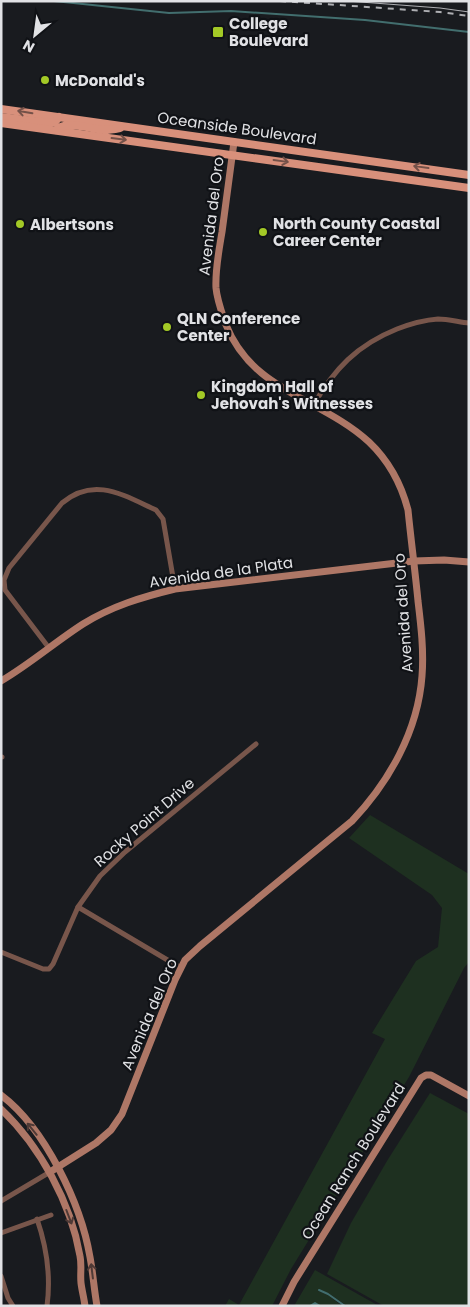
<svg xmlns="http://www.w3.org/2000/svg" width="470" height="1307" font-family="Poppins,sans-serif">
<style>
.green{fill:#1e3020}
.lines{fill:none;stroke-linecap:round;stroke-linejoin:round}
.stream{stroke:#426e6e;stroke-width:2}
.street{stroke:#78564b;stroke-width:5}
.secondary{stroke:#ae7766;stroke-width:7}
.primary{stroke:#d8907b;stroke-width:8}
.tram{stroke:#aeafb3;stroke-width:1}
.rail{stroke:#aeafb3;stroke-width:2;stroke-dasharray:6 6;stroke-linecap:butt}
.oneway{stroke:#745148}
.oneway2{stroke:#4f3a36}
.poi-dot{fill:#a3c926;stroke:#101216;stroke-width:2}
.labels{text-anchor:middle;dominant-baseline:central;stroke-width:4.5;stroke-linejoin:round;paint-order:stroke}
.poi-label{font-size:15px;font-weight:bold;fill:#e1e2e5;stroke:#101216;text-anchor:start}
.street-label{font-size:15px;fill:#e1e2e5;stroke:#101216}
</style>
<rect width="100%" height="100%" fill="#191b1f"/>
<g class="green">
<path d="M370,815L469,874V962L464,968L409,1077L291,1269L272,1306H225L229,1299L239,1305L385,1039L372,1033L416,961L438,947L442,908L432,895L349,838Z"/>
<path d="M430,1093L469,1114V1306H384L327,1274L351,1223L387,1161Z"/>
<path d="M315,1270L379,1306H347L328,1293L319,1289L318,1291L328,1295L342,1306H321L316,1303L308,1306H294Z"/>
</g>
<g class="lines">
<g class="stream">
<path d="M54,1L169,13L231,11L365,20L469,32"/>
<path d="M319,1290L328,1294L345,1306"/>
<path d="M310,1306L315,1303L320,1306"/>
</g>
<g class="street">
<path d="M313,406C334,369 357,345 397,329C410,324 424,320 438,319C448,319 459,322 469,323"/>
<path d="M49,648L5,590L4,580L9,568L62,503C94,476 123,495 156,510L163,519L175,589"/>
<path d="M1,757H2"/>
<path d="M78,907L181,968"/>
<path d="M1,952L43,969H49L53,964L78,907L100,876L125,852L256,744"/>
<path d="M1,1201L50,1172"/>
<path d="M37,1219C47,1248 51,1276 47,1306"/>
<path d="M1,1233L51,1215"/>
<path d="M1,1276L8,1298L13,1306"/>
</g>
<g class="secondary">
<path d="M1,681C30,664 55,642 83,624C112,606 142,597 175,589L414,561L444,560L469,562"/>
<path d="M1,1095C45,1128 81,1204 90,1257C93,1273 94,1289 97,1306"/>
<path d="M1,1109C40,1146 71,1203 80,1256C82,1265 80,1274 81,1283C82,1291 84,1298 85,1306"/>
<path d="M50,1172L96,1143L111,1130L122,1114L175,980L185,960L200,946L352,821C389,782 418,731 422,676C424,651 421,626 418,601C415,570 411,540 408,510C401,483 389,461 369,442C321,398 253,392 226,325C222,313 217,300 216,288C215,270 219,250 222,232C226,202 230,172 234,142"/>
<path d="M282,1306L294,1282L421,1078L426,1075H431L469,1096"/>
</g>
<g class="primary">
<path d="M1,109L469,175"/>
<path d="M1,117L50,123L55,122L59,117"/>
<path d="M1,123L469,188"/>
<path d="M56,130C66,120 91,129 104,130C109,130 115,129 120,128"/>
</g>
<path class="tram" d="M347,1L440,8L469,12"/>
<path class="rail" d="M280,1L440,12L469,16"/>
</g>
<defs><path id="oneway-shaft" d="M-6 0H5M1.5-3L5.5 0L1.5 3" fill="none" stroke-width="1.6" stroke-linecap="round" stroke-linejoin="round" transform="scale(1.25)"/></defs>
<g class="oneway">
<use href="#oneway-shaft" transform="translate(25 112) rotate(-171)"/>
<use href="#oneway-shaft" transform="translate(119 139) rotate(7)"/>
<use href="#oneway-shaft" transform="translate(281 161) rotate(8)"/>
<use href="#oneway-shaft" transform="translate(421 167) rotate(-172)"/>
</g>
<g class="oneway2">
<use href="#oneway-shaft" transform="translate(32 1129) rotate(-129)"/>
<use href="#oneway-shaft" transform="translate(69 1217) rotate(69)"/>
<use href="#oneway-shaft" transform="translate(92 1271) rotate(-97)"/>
</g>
<g class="poi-dot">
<rect x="212" y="26" width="12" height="12" rx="2.5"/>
<circle cx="45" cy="80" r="5"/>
<circle cx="20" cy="224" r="5"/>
<circle cx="263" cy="232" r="5"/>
<circle cx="167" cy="327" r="5"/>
<circle cx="201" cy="395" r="5"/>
</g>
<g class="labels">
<g class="poi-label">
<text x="229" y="23">College<tspan x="229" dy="17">Boulevard</tspan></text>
<text x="55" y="80">McDonald's</text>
<text x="273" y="223">North County Coastal<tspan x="273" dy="17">Career Center</tspan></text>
<text x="30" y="224">Albertsons</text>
<text x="177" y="318">QLN Conference<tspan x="177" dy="17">Center</tspan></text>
<text x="211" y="386">Kingdom Hall of<tspan x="211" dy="17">Jehovah's Witnesses</tspan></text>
</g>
<g class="street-label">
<text transform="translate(237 128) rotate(8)">Oceanside Boulevard</text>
<text transform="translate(211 216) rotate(-83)">Avenida del Oro</text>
<text transform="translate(221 572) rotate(-8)">Avenida de la Plata</text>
<text transform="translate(403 613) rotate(-94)">Avenida del Oro</text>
<text transform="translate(144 822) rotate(-41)">Rocky Point Drive</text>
<text transform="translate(149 1014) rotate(-67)">Avenida del Oro</text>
<text transform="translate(353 1161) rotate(-58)">Ocean Ranch Boulevard</text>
</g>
</g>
<rect width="470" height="1307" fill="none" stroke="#e1e2e5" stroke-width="5"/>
<g transform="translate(35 35) rotate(209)" stroke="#101216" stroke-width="4" paint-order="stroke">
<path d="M0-4L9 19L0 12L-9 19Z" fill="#e1e2e5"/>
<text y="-8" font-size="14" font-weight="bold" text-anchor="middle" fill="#e1e2e5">N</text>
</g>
</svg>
